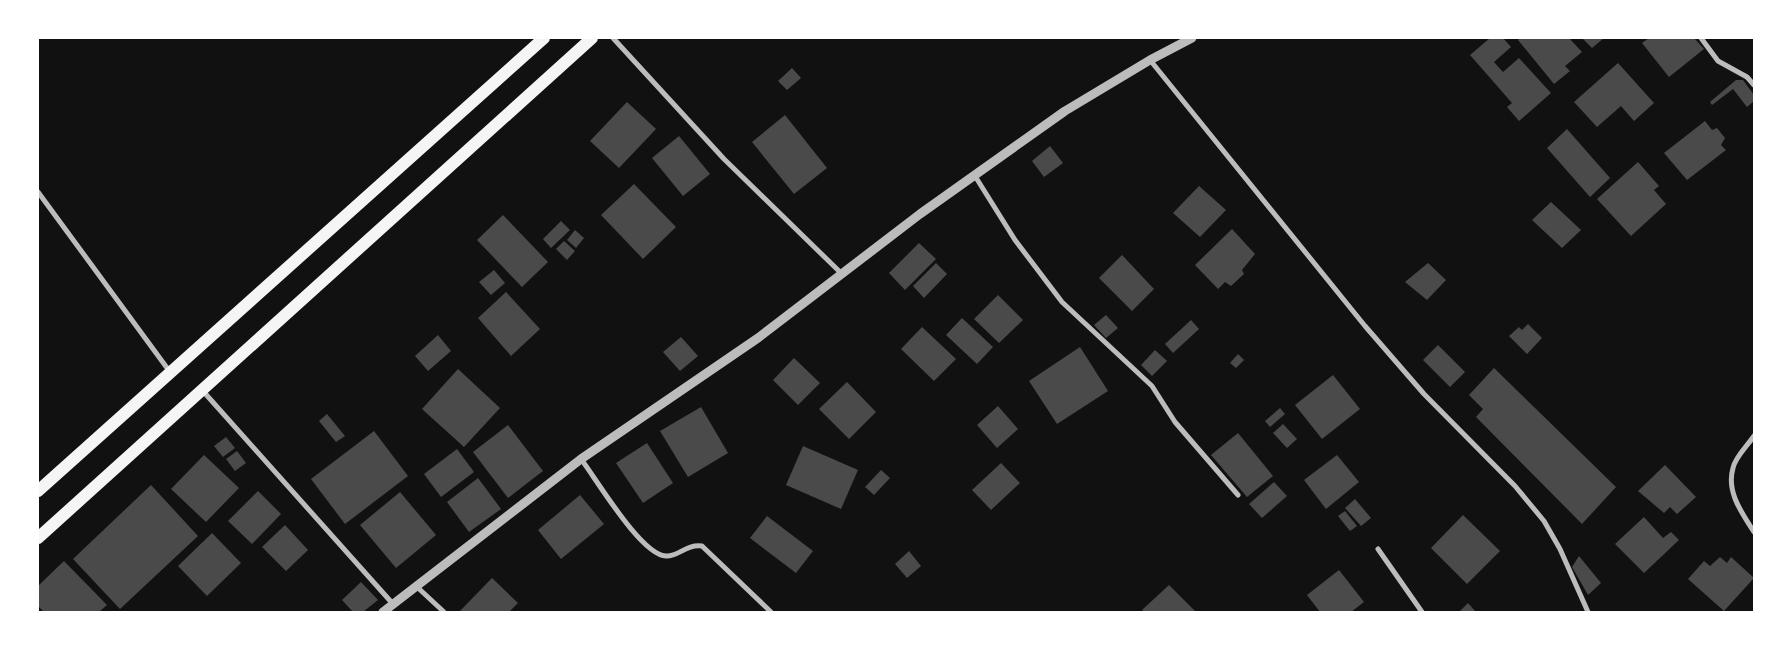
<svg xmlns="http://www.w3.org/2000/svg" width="1792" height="650" font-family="'Exo 2',sans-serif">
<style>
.building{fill:#4a4a4a}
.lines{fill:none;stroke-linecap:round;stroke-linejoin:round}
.minor{stroke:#bcbcbc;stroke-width:5}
.tertiary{stroke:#bcbcbc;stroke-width:9}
.primary{stroke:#f5f5f5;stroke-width:12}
</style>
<rect width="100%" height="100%" fill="#111"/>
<g class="building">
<path d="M1490,38H1503L1511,47L1494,62L1503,72L1519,58L1551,93L1519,121L1507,107L1512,103L1470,55Z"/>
<path d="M1521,38H1569L1582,52L1565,66L1570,71L1554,84L1518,40Z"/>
<path d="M1582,38H1604L1592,48Z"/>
<path d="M1649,38H1694L1704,49L1669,77L1642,43Z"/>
<path d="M1618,63L1654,103L1634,121L1621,106L1597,127L1574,102Z"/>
<path d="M792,68L801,78L787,90L778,81Z"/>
<path d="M1736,80H1743L1754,95V101L1747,107L1733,89L1712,105L1710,102Z"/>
<path d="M627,102L656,129L619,168L590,141Z"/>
<path d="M785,115L827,168L794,194L752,142Z"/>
<path d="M1705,121L1712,130L1717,128L1725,138L1721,145L1726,150L1687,180L1664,153Z"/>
<path d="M1567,129L1610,178L1590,197L1547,148Z"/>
<path d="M679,136L710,174L683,196L652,158Z"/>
<path d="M1050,146L1063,163L1044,177L1032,161Z"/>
<path d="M1638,162L1659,186L1654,190L1666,204L1631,236L1597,199Z"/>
<path d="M634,184L676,227L643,259L601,215Z"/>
<path d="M1199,186L1226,210L1200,237L1173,213Z"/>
<path d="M1551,202L1581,230L1562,248L1532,220Z"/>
<path d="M503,215L548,262L522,287L477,240Z"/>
<path d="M561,221L570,230L551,248L543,239Z"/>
<path d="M1232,229L1255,254L1242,270L1244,274L1231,286L1225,282L1218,289L1195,265Z"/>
<path d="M575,230L584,238L576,248L567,240Z"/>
<path d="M564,241L575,251L567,260L556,249Z"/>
<path d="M919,243L936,259L905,290L889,273Z"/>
<path d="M1122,255L1154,289L1132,311L1099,278Z"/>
<path d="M936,263L947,274L924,298L913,286Z"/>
<path d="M1428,263L1446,280L1427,300L1405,282Z"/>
<path d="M494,270L505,283L491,295L479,282Z"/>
<path d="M506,292L540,329L511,356L478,318Z"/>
<path d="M998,295L1023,320L999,343L974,319Z"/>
<path d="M1106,315L1118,328L1106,338L1094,325Z"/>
<path d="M962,318L993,347L977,364L946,335Z"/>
<path d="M1191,320L1199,329L1173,353L1165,344Z"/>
<path d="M1528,324L1542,338L1527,354L1509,336L1519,327L1522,330Z"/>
<path d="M922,327L956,359L934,381L901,349Z"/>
<path d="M438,335L451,351L428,371L415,356Z"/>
<path d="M681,337L698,356L680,371L663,352Z"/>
<path d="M1438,345L1465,372L1450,387L1423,360Z"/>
<path d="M1080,347L1108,391L1057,424L1029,381Z"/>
<path d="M1155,350L1167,361L1152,376L1141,365Z"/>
<path d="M1238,354L1244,360L1236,368L1230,363Z"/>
<path d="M794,358L820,383L798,405L773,380Z"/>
<path d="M1494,368L1616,487L1582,524L1476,417L1483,409L1469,395Z"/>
<path d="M458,369L500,408L464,447L422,409Z"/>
<path d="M1333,375L1360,409L1322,439L1295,405Z"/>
<path d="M847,382L876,412L849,439L819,409Z"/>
<path d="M998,406L1018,429L997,448L977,425Z"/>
<path d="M701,407L728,453L688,477L660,431Z"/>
<path d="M1280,408L1285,414L1270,427L1265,421Z"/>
<path d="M327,414L345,436L336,442L319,421Z"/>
<path d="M1283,424L1297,439L1287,448L1273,433Z"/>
<path d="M508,425L543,471L508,498L473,452Z"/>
<path d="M374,431L408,476L345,524L311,479Z"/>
<path d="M1238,433L1273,476L1247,497L1211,455Z"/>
<path d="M226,437L235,448L223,457L214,446Z"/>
<path d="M647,443L673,483L643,503L616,463Z"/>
<path d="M803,446L858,470L841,509L786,485Z"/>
<path d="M457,449L474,472L441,497L424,474Z"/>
<path d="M237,451L246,463L235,471L226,459Z"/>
<path d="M204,455L239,488L206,522L171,489Z"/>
<path d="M1337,455L1359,482L1326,509L1304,480Z"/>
<path d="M1001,463L1020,483L991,510L972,490Z"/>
<path d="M1665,465L1696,497L1677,514L1670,507L1664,513L1638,491Z"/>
<path d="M881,470L890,478L874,495L865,487Z"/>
<path d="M478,478L501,509L469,532L447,502Z"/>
<path d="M1274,482L1287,496L1262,518L1249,504Z"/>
<path d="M151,485L198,536L120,609L73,559Z"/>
<path d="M258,491L281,514L252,544L228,521Z"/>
<path d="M400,492L436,535L396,568L360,525Z"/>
<path d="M580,495L604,524L561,559L538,530Z"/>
<path d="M1355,499L1371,518L1361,526L1345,508Z"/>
<path d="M1345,511L1357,526L1350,531L1338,516Z"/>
<path d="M1463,515L1500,551L1467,584L1431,548Z"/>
<path d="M767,516L813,551L796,573L750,538Z"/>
<path d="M1644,517L1663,538L1671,532L1679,540L1644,573L1615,544Z"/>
<path d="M285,525L308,550L286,571L262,547Z"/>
<path d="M212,533L241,563L207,596L178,566Z"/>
<path d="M909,551L921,566L907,578L895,564Z"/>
<path d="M1579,556L1601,583L1588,595L1572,567Z"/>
<path d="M1720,557L1727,563L1731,557L1754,578L1724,611L1688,579L1704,561L1710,566Z"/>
<path d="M64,561L107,605L99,612H44L38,606V586Z"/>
<path d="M1339,570L1364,602L1351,612H1320L1307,595Z"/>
<path d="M492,578L518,603L509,612H459Z"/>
<path d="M361,582L378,600L363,612H353L342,600Z"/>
<path d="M1169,585L1196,612H1145L1142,610Z"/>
<path d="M1468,603L1476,612H1459Z"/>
</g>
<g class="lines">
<g class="minor">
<path d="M613,38L724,159L841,273"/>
<path d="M1701,38L1718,61L1747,77L1754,85"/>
<path d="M1150,60L1365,326L1424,394L1515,486L1544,521L1560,549L1588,612"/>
<path d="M975,176L1015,240L1062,302L1152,386L1175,422L1238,495"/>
<path d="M38,192L170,372"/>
<path d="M202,390L393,604"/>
<path d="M1754,436C1748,445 1735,457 1733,468C1726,492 1742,513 1754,532"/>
<path d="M581,459C597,480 641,555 666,556C678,557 686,544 702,546L771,612"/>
<path d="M1378,549L1422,612"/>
<path d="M416,586L444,612"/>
</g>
<path class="tertiary" d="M383,612L581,459L758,338L920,214L1065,111L1150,60L1192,38"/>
<g class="primary">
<path d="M38,491L544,38"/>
<path d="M38,538L592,38"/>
</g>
</g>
<rect width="1792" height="650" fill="none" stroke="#ffffff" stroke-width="78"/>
</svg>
